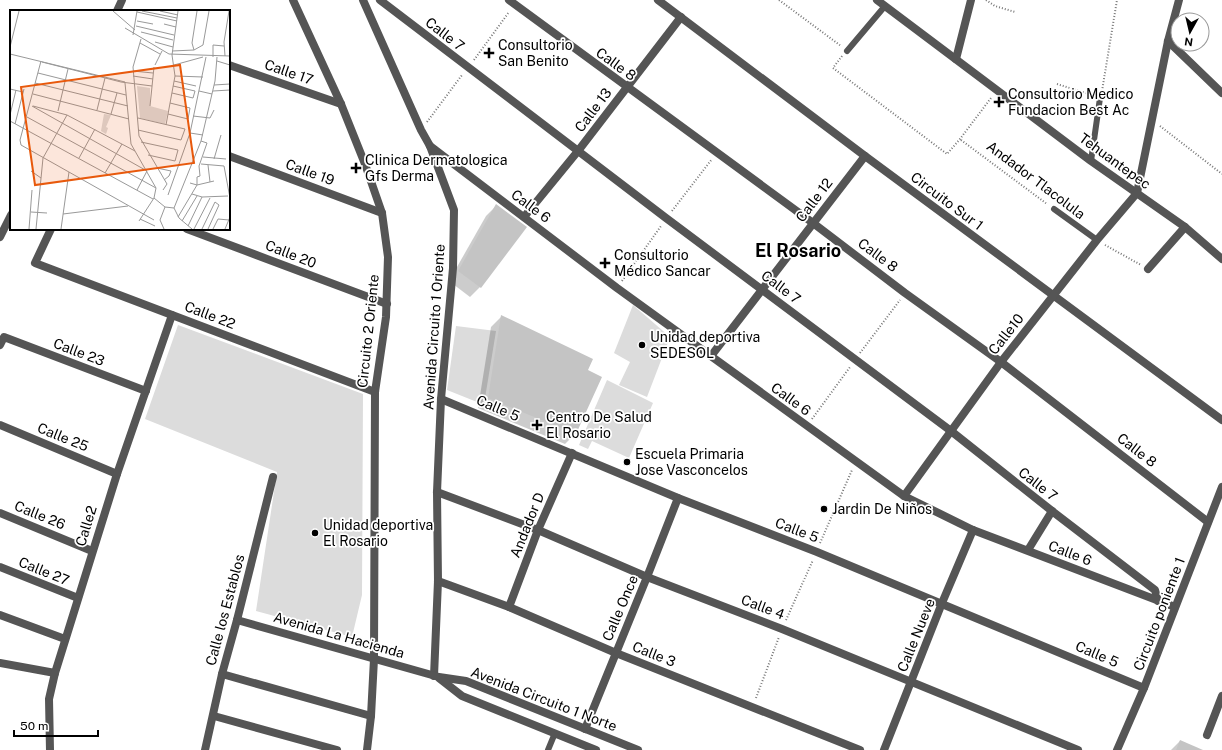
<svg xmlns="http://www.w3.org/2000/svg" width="1222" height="750" font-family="'Public Sans',sans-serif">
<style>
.green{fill:#dcdcdc}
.shadow{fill:#0003}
.building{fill:#c4c4c4}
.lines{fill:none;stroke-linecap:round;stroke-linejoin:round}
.path{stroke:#777;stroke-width:2;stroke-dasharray:1 2;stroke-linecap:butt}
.lane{stroke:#555;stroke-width:6}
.street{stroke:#555;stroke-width:8}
.poi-dot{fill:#000;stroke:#fff;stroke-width:1.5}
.labels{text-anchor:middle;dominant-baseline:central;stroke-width:3.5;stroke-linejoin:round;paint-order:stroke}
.street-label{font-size:14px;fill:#000;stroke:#fff}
.poi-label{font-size:14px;fill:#000;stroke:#fff;text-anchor:start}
.district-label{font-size:18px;font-weight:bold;fill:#000;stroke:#fff}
.inset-road{fill:none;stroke:#999;stroke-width:1}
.view{fill:#e8590c;fill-opacity:0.15;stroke:#e8590c;stroke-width:2}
.inset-edge{fill:none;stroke:#000;stroke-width:2}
</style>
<rect width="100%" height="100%" fill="#fff"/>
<g class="green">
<path d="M633,305L670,337L647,397L619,385L630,362L614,353Z"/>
<path d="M178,325L363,394L362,595L352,637L256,611L277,472L145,419Z"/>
<path d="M456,326L496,331L485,398L482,404L447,390Z"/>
<path d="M607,380L653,403L629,458L592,441L588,449L579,445Z"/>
</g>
<g class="shadow">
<path d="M496,206L480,287L470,297L449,281L486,216Z"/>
<path d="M501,317L576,433L565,444L478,408L491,327Z"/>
<path d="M1180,741L1200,750H1171Z"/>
</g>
<g class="building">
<path d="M496,204L527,227L481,288L458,271Z"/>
<path d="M501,315L593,359L588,370L602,377L576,434L488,398Z"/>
<path d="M1180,740L1203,750H1176Z"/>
</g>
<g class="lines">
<g class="path">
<path d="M779,0L841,46"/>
<path d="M986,0L995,6L1015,12"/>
<path d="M842,56L833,68L947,154L960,139L991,98"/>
<path d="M474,60L509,12"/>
<path d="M1057,84L1092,95"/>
<path d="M1102,91L1117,0"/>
<path d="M427,122L462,75"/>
<path d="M1160,126L1222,174"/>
<path d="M961,140L1047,204"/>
<path d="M672,211L712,159"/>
<path d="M1105,245L1141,265"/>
<path d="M622,281L661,226"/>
<path d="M860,353L900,300"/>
<path d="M812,419L850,367"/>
<path d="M820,543L852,470"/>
<path d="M786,620L813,560"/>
<path d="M756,698L779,637"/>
</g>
<g class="lane">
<path d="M847,51L885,6"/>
<path d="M1091,161L1100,98"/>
<path d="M1054,209L1097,240"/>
<path d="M548,750L555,733"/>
</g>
<g class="street">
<path d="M293,0L341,104L365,164L382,213L388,257L386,317L375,392L374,659L371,716L367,750"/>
<path d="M363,0L421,130L430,146L454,210L453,268L441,399L437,492L438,581L434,676"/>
<path d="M380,0L666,218L951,431L1052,511L1155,590L1158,601"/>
<path d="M509,0L813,223L905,293L1001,362L1208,522"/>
<path d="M658,0L865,156L1222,420"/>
<path d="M877,0L1091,161L1185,227L1222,259"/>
<path d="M117,11L122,0"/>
<path d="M1168,41L1222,93"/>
<path d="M956,59L971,0"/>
<path d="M229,65L341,104"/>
<path d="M430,146L617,288L904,496L973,530L1175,607"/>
<path d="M229,156L382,213"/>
<path d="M524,217L578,151L681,17"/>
<path d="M51,229L35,263L375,392"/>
<path d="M187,229L387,304"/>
<path d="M0,237L11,215"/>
<path d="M1148,269L1185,227"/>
<path d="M0,345L4,337L146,391"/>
<path d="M711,356L865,156"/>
<path d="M441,399L678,498L817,552L1144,688"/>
<path d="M0,425L117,474"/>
<path d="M437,492L538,530L647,577L782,629L1078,750"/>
<path d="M904,496L1001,362L1097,240L1137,193L1168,41L1179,0"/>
<path d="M0,513L92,551"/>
<path d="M1028,550L1052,511"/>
<path d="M0,567L78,598"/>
<path d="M438,581L509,607L616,653L860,750"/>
<path d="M509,607L538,530L572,453"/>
<path d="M0,615L65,639"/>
<path d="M237,620L439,677L466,681L638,750"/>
<path d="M0,663L55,673"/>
<path d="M222,674L371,716"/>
<path d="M439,678L462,696L596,750"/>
<path d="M214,716L337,750"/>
<path d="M585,729L647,577L678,498"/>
<path d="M1207,735L1222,696"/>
<path d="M50,750L49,699L55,673L117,474L172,315"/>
<path d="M205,750L222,674L237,620L273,477"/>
<path d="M884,750L942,603L973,530"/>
<path d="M1117,750L1144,688L1222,487"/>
</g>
</g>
<g class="poi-dot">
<path d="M487 47h4v4h4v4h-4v4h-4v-4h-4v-4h4z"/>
<path d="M997 96h4v4h4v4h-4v4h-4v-4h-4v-4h4z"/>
<path d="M354 162h4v4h4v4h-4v4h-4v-4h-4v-4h4z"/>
<path d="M603 257h4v4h4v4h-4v4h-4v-4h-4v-4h4z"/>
<circle cx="642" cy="345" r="4"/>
<path d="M535 419h4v4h4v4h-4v4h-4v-4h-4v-4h4z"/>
<circle cx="627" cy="462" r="4"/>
<circle cx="824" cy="509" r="4"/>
<circle cx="315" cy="533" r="4"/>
</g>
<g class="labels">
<g class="street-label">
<text transform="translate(445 34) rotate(38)">Calle 7</text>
<text transform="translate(616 64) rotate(36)">Calle 8</text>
<text transform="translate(289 72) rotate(19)">Calle 17</text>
<text transform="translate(593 110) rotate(-53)">Calle 13</text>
<text transform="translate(1115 161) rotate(36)">Tehuantepec</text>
<text transform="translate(310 172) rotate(20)">Calle 19</text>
<text transform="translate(1036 180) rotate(37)">Andador Tlacolula</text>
<text transform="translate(814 200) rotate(-53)">Calle 12</text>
<text transform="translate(947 201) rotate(37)">Circuito Sur 1</text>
<text transform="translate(531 206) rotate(37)">Calle 6</text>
<text transform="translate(291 254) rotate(21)">Calle 20</text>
<text transform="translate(878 255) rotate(37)">Calle 8</text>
<text transform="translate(781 287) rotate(37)">Calle 7</text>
<text transform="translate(210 315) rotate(21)">Calle 22</text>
<text transform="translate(434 327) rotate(-86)">Avenida Circuito 1 Oriente</text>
<text transform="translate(368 331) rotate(-84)">Circuito 2 Oriente</text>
<text transform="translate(1006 334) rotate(-52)">Calle10</text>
<text transform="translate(79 352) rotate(21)">Calle 23</text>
<text transform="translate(791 399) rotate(36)">Calle 6</text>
<text transform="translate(498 408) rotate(23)">Calle 5</text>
<text transform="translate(63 437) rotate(22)">Calle 25</text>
<text transform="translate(1137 450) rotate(38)">Calle 8</text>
<text transform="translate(1038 484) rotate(38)">Calle 7</text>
<text transform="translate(40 515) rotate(22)">Calle 26</text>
<text transform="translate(527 525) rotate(-68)">Andador D</text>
<text transform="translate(86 526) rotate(-73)">Calle2</text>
<text transform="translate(797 530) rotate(21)">Calle 5</text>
<text transform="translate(1070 553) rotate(21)">Calle 6</text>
<text transform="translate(44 571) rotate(22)">Calle 27</text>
<text transform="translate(763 607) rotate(21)">Calle 4</text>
<text transform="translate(620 608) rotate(-67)">Calle Once</text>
<text transform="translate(225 610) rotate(-75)">Calle los Establos</text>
<text transform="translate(1159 614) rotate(-69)">Circuito poniente 1</text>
<text transform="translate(339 635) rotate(16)">Avenida La Hacienda</text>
<text transform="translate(916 635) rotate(-68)">Calle Nueve</text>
<text transform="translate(654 654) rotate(22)">Calle 3</text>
<text transform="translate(1097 654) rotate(23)">Calle 5</text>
<text transform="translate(544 699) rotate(21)">Avenida Circuito 1 Norte</text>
</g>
<g class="poi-label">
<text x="498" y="45">Consultorio<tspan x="498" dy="16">San Benito</tspan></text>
<text x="1008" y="94">Consultorio Medico<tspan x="1008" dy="16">Fundacion Best Ac</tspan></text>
<text x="365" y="160">Clinica Dermatologica<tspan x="365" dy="16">Gfs Derma</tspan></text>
<text x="614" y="255">Consultorio<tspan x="614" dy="16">Médico Sancar</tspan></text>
<text x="650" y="337">Unidad deportiva<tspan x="650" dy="16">SEDESOL</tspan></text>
<text x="546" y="417">Centro De Salud<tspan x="546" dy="16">El Rosario</tspan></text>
<text x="635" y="454">Escuela Primaria<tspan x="635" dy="16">Jose Vasconcelos</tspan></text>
<text x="832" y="509">Jardin De Niños</text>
<text x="323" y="525">Unidad deportiva<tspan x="323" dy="16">El Rosario</tspan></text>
</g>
<g class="district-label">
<text x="798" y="250">El Rosario</text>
</g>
</g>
<g transform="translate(10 10)">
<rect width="220" height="220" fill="#fff"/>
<path d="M127,76L140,78V96L158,101L155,114L130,108ZM94,104L101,105L96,117L98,118L96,124L91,121Z" fill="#dcdcdc"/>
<path class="inset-road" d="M103,1L125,20M132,1L167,8M150,1L168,5M127,2L167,11M127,11L143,14M154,14L166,17M126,16L164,25M115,18L159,44L220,46M131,22L163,30M123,25L127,1M131,29L123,57L129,126L157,174L153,180M145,32L163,37M130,33L150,44M0,37L9,1M184,40L182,33L187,1M162,41L184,40L193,35L199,1M0,44L115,72M215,46L214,32L219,1M203,47V35L214,36M31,51L10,130L11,135L144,210M207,51L220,55M32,52L111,72L142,76M145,55L152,41M164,55L193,47M123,61L143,63M28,63L116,85M123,66L143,69M165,66L193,67M164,71L186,76M25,73L118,96M115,73L121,134L146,178L144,188L129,211M204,75L220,74M0,79L13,82M220,80V93M189,81L202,84M203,81L220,80M162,83L183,88L185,81L163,76M23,84L119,109M22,96L137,161M23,96L57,105L125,141M140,96L144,57M87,100L95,68M48,101L58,59M101,104L107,83M158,104L178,109L180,98L160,93M0,105L6,80M183,106L200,108L204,100M17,107L146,178M128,108L175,119L171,130L128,120M0,111L143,189M5,114L14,79M156,115L165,66L162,45L168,1M180,123L193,125M131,132L168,140L165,151L138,145M193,147L216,149M69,148L85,119M204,149L211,125M191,154L214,156L220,188M198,155L200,172M147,158L161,161L159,166L154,170M21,161L31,168M95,163L112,134M180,173L187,175V167L190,166L189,156L197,133L191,131M127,180L137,161M182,184L192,187L218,186M158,185L180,123L196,47M144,188L155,197L164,198L169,208L182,219M164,198L191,131L205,71L207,47M21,202L37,203M53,204L118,196M168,207L187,175L204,171M130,209L145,216M172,211L187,186M178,216L192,187M19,219L22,180M26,219L33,148L57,105M51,219L59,162M154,219L150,210L155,197M184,219L200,188M192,219L205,192L209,195L198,219M203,219L208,209L219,210M215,219L220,207"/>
<path class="view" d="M170,55L184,153L25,175L11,77Z"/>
<rect width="220" height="220" class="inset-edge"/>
</g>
<g transform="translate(1190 32) rotate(188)"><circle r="19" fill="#ffffff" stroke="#999999"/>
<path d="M0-3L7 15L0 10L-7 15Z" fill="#000000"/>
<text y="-6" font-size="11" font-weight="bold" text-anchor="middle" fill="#000000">N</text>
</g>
<path d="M14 730v6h84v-6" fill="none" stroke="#000000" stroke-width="2"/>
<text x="20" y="730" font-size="12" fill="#000000" stroke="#ffffff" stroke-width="3" paint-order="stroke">50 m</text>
</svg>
